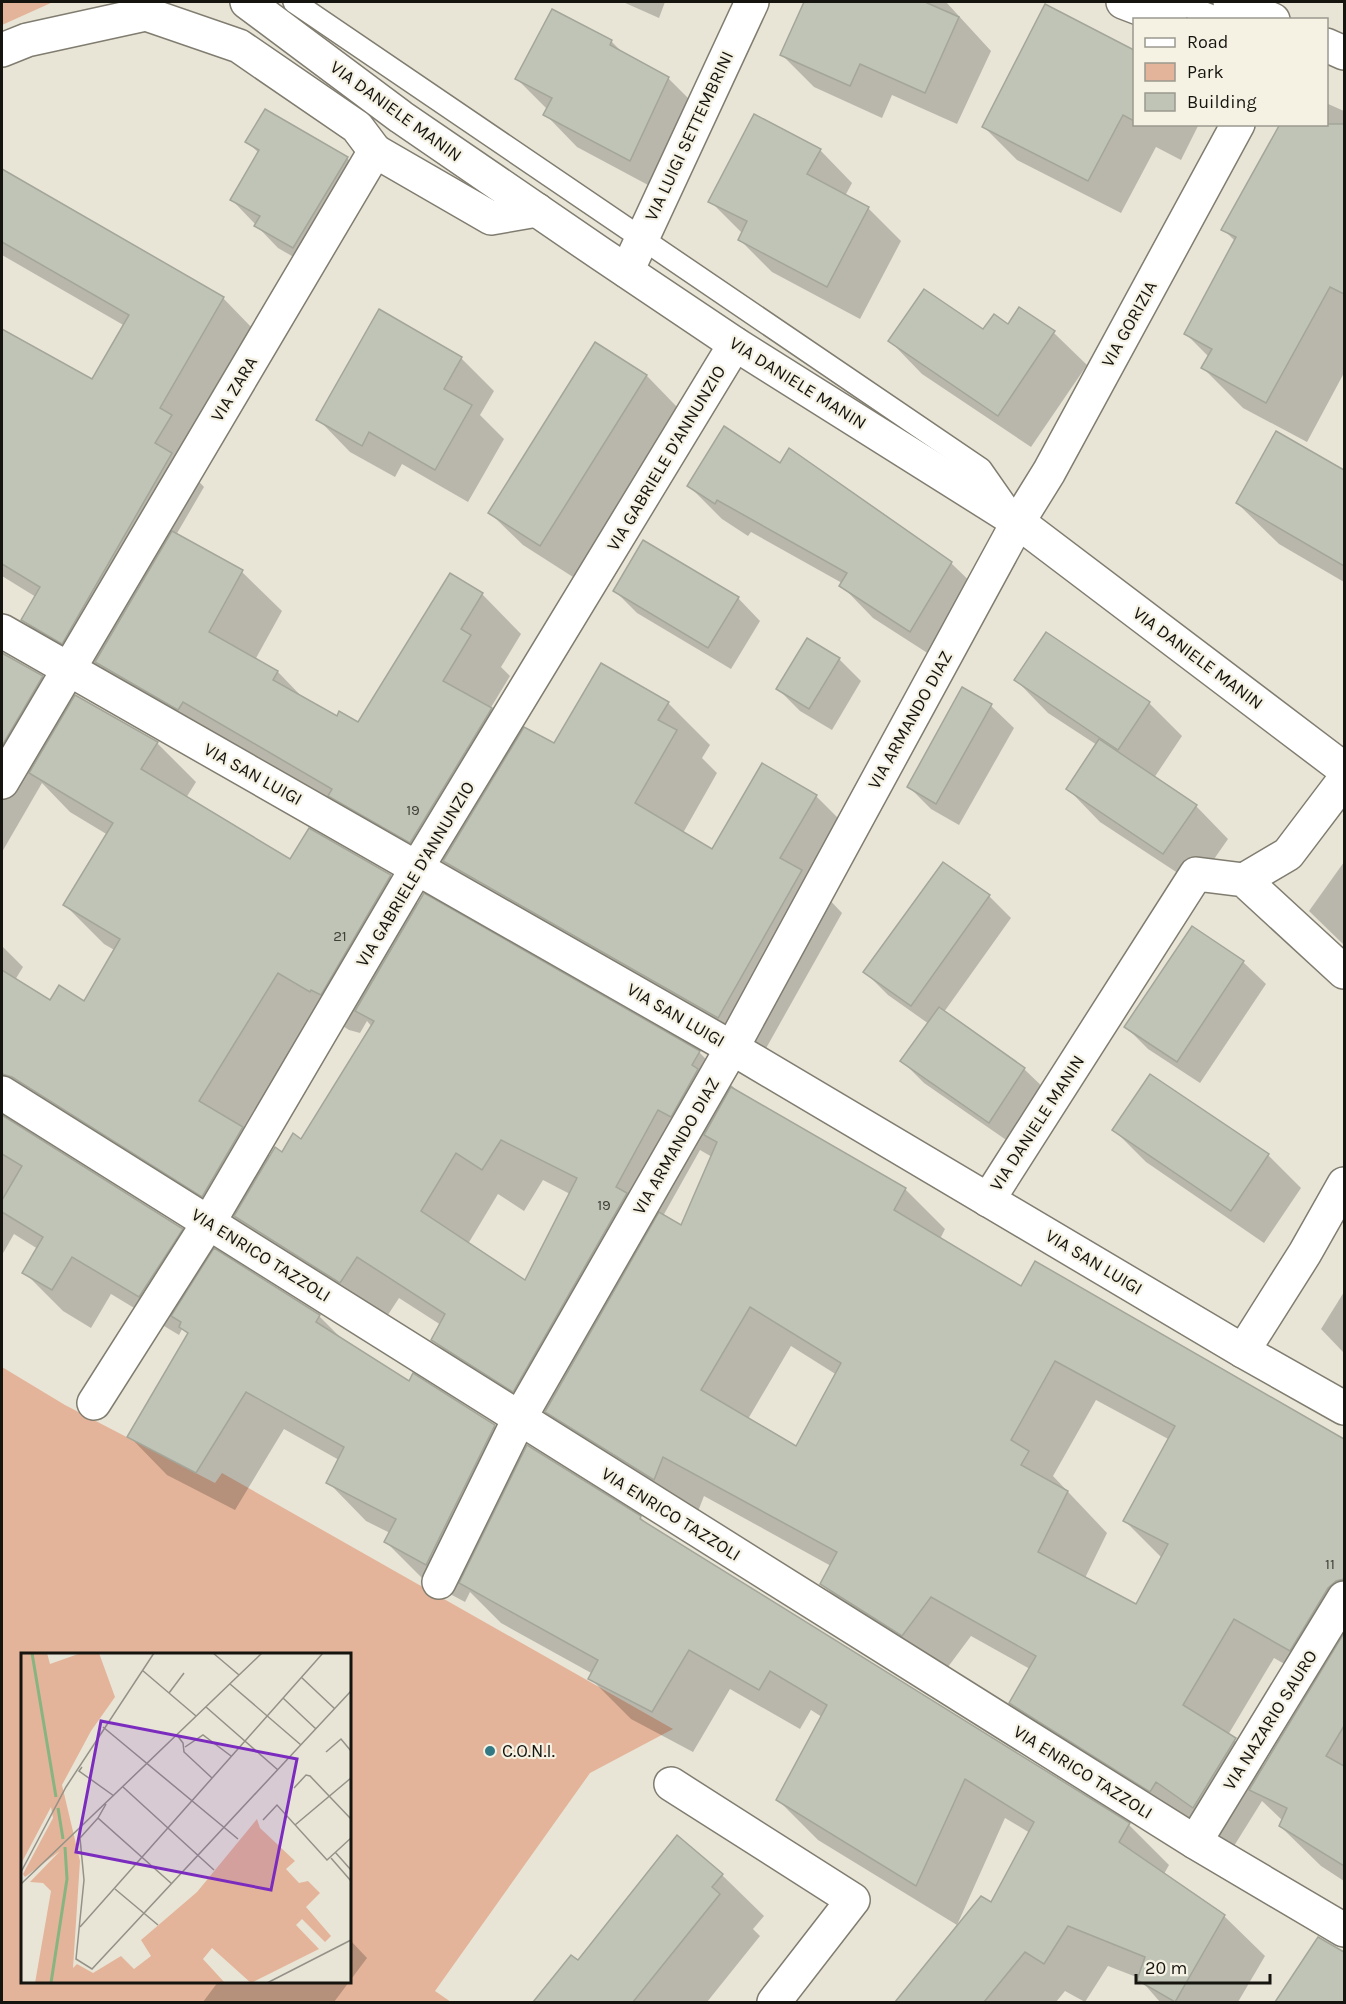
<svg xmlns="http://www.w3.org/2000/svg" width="1346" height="2004" font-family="Karla,sans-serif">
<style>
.green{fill:#e3b499;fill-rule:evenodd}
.shadow{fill:#0003;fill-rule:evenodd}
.building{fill:#c0c4b6;stroke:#a3a699;stroke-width:1.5;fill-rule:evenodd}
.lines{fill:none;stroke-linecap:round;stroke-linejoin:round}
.lane-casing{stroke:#807d70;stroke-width:24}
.street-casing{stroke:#807d70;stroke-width:36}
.secondary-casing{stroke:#807d70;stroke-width:36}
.lane{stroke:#fff;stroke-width:21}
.street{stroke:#fff;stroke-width:33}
.secondary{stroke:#fff;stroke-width:33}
.poi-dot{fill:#327985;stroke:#f5f2e4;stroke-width:2}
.labels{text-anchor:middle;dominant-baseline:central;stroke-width:4.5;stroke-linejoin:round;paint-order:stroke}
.number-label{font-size:15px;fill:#404039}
.street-label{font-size:18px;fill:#15140f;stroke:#f5f2e4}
.poi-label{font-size:18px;fill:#15140f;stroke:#f5f2e4;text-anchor:start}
.inset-river{fill:none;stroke:#87b481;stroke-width:3}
.inset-road{fill:none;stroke:#949187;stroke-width:1.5}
.view{fill:#7b2cbf;fill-opacity:0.15;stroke:#7b2cbf;stroke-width:3}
.inset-edge{fill:none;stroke:#15140f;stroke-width:3}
</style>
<rect width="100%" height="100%" fill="#e8e5d7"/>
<g class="green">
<path d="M2,2H53L2,25Z"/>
<path d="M2,1367L65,1405L215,1483L222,1473L673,1729L590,1773L435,1991L451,2002H2ZM22,1654H350V1982H22Z"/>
</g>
<g class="shadow">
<path d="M623,2H665L659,18Z"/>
<path d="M806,2H946L991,51L957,124L892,95L882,118L814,87L782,55Z"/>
<path d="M1046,6L1134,52V124H1199L1181,160L1156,147L1121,213L1017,160L984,127Z"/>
<path d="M611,41L625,55L668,78L701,111L663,193L577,147L545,114L547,109L517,79Z"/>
<path d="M1326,103L1344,111V373L1307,442L1243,408L1203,368L1209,357L1186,334L1235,241L1223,229L1326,124Z"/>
<path d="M247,142L347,158L369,181L316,270L278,248L232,200L259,153Z"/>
<path d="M820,150L852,183L845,196L868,208L901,241L860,319L772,272L739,239L742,233L710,201Z"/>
<path d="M2,171L223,298L255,331L190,472L204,487L176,535L242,572L282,611L255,660L278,672L305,700L337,718L358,724L482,594L521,634L501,667L510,676L490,709L519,738L554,745L668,703L710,745L702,758L717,773L683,833L713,852L816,796L858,838L825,895L842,913L760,1059L136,702L100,666L95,675L55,652L23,620L36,597L2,576V331L93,381L125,326L2,255Z"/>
<path d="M1020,309L1054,333L1087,365L1031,447L922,374L890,341L1009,326Z"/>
<path d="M595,344L647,376L679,409L573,577L523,545L490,513Z"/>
<path d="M461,358L494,391L480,415L504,439L468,502L402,464L395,477L350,452L318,419Z"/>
<path d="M1277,433L1344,472V582L1279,544L1237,503Z"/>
<path d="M780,465L951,563L984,595L943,663L873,618L841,585L842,583L751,532L748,536L722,519L689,486Z"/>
<path d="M615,591L738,598L760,621L731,669L637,613Z"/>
<path d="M2,655L42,677L71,706L76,697L157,743L196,782L186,798L291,861L390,876L419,905L699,1052L740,1094L905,1189L945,1229L940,1239L1022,1288L1035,1264L1344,1441V1881L1321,1866L1280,1826L1283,1821L1262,1801L1234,1846L1197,1821L1191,1831L1051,1743L1011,1703L1030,1669L971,1636L942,1675L862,1624L822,1584L831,1566L704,1496L695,1519L474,1381L433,1340L441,1325L399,1298L382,1324L277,1258L246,1227L242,1234L24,1123L23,1130L182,1230L210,1258L319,1316L345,1342L410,1383L494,1426L524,1455L640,1517L648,1525L1129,1825L1169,1865L1164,1874L1224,1916L1265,1956L1238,2002H1160L1139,1978L1108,1966L1085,2002L1065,1991L1056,2002H897L981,1898L991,1904L1030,1833L1005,1818L957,1925L818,1840L778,1800L822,1717L811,1710L800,1729L730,1689L693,1752L631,1719L590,1678L593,1674L501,1623L470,1592L465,1602L424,1580L386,1542L390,1533L366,1521L328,1482L339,1460L284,1429L235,1510L167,1475L129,1436L189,1335L182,1329L179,1335L111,1294L91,1328L63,1311L24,1272L38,1249L14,1234L2,1255V946L23,967L15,980L51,1002L85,1003L116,951L104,944L65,905L108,835L70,812L42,783L2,852ZM318,1010L349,1030L360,1033L367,1021L372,1027L302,1141L283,1154L271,1157L243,1130ZM700,1150L712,1157L682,1227L663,1216ZM543,1180L570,1194L526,1283L468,1244L498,1194L524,1211ZM791,1346L837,1375L797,1448L748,1419ZM1096,1400L1170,1440L1125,1521L1162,1558L1136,1606L1085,1578L1107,1533L1053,1476ZM1274,1658L1316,1682L1264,1768L1228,1735Z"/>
<path d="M839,659L861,681L832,730L800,711L778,689Z"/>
<path d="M1016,680L1149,703L1182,736L1154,778L1196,806L1228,839L1196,885L1100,822L1068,789L1097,745L1048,713Z"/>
<path d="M963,689L991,706L1014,728L959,825L931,809L909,787Z"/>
<path d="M1344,862V945L1309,911Z"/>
<path d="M989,896L1011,918L944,1012L1024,1069L1047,1091L1012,1144L924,1083L902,1061L929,1024L888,995L865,972Z"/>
<path d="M1243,962L1266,984L1200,1083L1148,1049L1126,1027Z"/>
<path d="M1114,1130L1268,1155L1301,1188L1264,1243L1146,1162Z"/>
<path d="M1344,1292V1353L1321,1329Z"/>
<path d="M722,1875L764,1916L753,1929L760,1936L707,2002H535L571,1957L578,1962Z"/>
<path d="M1319,1939L1344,1955V2002H1284L1280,1998Z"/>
<path d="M350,1940L367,1958L334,2002H203L218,1982H350Z"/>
</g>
<g class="building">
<path d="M804,2H925L959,17L925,93L860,64L850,86L780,55Z"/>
<path d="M1045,4L1134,50V121L1123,115L1088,181L982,127Z"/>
<path d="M552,9L612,40L610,45L669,77L630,161L543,115L552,98L515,79Z"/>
<path d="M265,109L348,157L293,248L254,226L260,216L230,200L259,150L245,142Z"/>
<path d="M754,114L821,149L807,174L869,207L827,287L738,240L747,221L708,202Z"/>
<path d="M1280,124H1344V294L1330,287L1266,403L1201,368L1212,349L1184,334L1236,237L1221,230Z"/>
<path d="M2,169L224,297L160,408L172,415L155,443L172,453L62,644L21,620L40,587L2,564V329L92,379L129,315L2,242Z"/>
<path d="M924,289L983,329L994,314L1008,324L1019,307L1055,331L998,416L888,341Z"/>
<path d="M379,309L462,357L444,389L472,405L435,470L369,432L362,446L316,420Z"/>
<path d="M595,342L647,375L540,546L488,513Z"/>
<path d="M724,426L780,463L789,448L952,562L910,632L839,586L847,573L717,500L715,504L687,486Z"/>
<path d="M1276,431L1344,470V566L1236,503Z"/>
<path d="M172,531L243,570L209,632L278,671L273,680L337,716L339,711L358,722L450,573L483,593L461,629L471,635L443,681L492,708L410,843L328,796L332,789L183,702L178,710L95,662Z"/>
<path d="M643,540L739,597L708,648L613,591Z"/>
<path d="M1046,632L1150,702L1118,750L1014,680Z"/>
<path d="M807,638L840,658L809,709L776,689Z"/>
<path d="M2,653L43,676L2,746Z"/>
<path d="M601,663L669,702L658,720L677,730L635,803L712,849L762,763L817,795L780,858L802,870L718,1018L443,861L524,727L554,743Z"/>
<path d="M962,687L992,704L936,804L907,787Z"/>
<path d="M75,695L158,742L141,769L290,859L309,828L391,875L321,995L311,990L310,992L278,973L199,1101L243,1127L202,1197L12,1077L2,1074V970L50,1000L59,985L84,1001L120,939L63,905L113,823L29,773Z"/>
<path d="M1099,739L1197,805L1163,854L1066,789Z"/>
<path d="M943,862L990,895L911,1006L863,972Z"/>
<path d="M424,893L700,1051L692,1065L698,1069L671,1117L658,1110L616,1187L627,1193L513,1392L431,1340L445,1314L357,1257L340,1283L234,1216L275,1147L282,1152L293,1133L301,1139L374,1021L355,1011ZM501,1140L577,1178L525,1280L421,1211L456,1153L482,1170Z"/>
<path d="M1192,926L1244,961L1177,1062L1124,1027Z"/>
<path d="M939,1007L1025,1068L989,1123L900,1061Z"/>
<path d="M1150,1074L1269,1154L1231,1211L1112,1130Z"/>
<path d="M731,1087L906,1188L894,1210L1021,1286L1035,1261L1344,1439V1579L1336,1581L1328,1588L1290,1651L1234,1619L1183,1705L1236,1738L1193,1808L1156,1782L1150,1792L1009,1703L1036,1656L931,1597L902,1636L820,1584L837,1552L663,1457L654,1480L545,1412L659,1212L681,1225L717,1142L704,1135ZM750,1307L841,1363L796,1446L701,1390ZM1055,1361L1175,1426L1123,1521L1168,1544L1136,1604L1038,1552L1068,1491L1021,1465L1029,1451L1011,1440Z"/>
<path d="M2,1115L183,1229L139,1297L72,1257L52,1290L22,1273L43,1237L2,1212V1200L22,1166L2,1154Z"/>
<path d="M214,1248L320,1315L316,1322L409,1381L413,1373L495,1425L426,1565L384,1542L396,1519L326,1483L344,1447L246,1392L196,1473L127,1437L188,1333L179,1327L181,1322L171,1316Z"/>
<path d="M527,1445L641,1516L640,1519L1130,1823L1119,1842L1225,1915L1175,2002L1137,1980L1145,1957L1068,1926L1044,1964L1025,1952L984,2002H895L981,1896L991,1902L1034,1822L965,1779L916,1886L776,1800L827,1705L770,1671L759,1690L689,1650L652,1712L588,1679L598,1660L459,1583Z"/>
<path d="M1344,1633V1726L1326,1756L1344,1766V1866L1279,1826L1287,1808L1249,1790Z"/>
<path d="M677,1835L723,1874L712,1887L720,1894L633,2002H533L571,1955L578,1960Z"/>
<path d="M1318,1937L1344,1952V2002H1275Z"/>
</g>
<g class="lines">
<defs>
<g id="lane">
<path d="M294,2L981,469L1009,509"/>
<path d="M1176,2L1223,20"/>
</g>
<g id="street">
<path d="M1123,2L1170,20"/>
<path d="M2,50L27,40L146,14L239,46L357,127L375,151"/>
<path d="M627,271L752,2"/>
<path d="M2,631L732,1048L1243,1351L1344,1408"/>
<path d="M2,782L375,151L491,218L537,210"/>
<path d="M1244,880L1288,854L1344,780"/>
<path d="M2,1093L1195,1842L1344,1930"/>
<path d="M988,1200L1196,874L1244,880L1344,972"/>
<path d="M1243,1351L1305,1253L1344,1184"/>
<path d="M94,1403L209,1222L418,866L735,344"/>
<path d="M439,1582L519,1419L732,1048L1018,522"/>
<path d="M671,1784L853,1900L774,2002"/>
<path d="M1195,1842L1344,1598"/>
</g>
<g id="secondary">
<path d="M247,2L401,117L601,254L735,344L1018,522L1344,769"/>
<path d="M1230,2L1273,20"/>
<path d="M1326,45L1344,53"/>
<path d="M1018,522L1049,472L1238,124"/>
</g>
</defs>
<use href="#lane" class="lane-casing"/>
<use href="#street" class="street-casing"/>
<use href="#secondary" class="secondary-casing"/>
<use href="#lane" class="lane"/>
<use href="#street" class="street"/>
<use href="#secondary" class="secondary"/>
</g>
<circle class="poi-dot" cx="490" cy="1751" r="6"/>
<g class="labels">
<g class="number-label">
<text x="413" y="810">19</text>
<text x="340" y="936">21</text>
<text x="604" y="1205">19</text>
<text x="1330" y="1564">11</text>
</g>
<g class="street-label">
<text transform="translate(396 111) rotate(36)">VIA DANIELE MANIN</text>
<text transform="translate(689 136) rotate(-65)">VIA LUIGI SETTEMBRINI</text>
<text transform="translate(1129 324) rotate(-61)">VIA GORIZIA</text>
<text transform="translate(798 383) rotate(32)">VIA DANIELE MANIN</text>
<text transform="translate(234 389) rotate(-59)">VIA ZARA</text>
<text transform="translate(666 458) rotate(-59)">VIA GABRIELE D'ANNUNZIO</text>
<text transform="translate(1198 658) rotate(37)">VIA DANIELE MANIN</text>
<text transform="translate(910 720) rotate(-61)">VIA ARMANDO DIAZ</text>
<text transform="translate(253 774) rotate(29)">VIA SAN LUIGI</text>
<text transform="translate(415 874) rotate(-59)">VIA GABRIELE D'ANNUNZIO</text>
<text transform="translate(676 1015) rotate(30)">VIA SAN LUIGI</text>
<text transform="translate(1037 1123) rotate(-57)">VIA DANIELE MANIN</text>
<text transform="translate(676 1146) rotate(-60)">VIA ARMANDO DIAZ</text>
<text transform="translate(261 1255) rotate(32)">VIA ENRICO TAZZOLI</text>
<text transform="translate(1094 1262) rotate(31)">VIA SAN LUIGI</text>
<text transform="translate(671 1514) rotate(32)">VIA ENRICO TAZZOLI</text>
<text transform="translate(1270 1720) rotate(-58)">VIA NAZARIO SAURO</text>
<text transform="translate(1083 1772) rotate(32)">VIA ENRICO TAZZOLI</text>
</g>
<g class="poi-label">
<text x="502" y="1751">C.O.N.I.</text>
</g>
</g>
<g transform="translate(21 1653)">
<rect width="330" height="330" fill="#e8e5d7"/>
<path d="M0,0H26L29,11L60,0H78L94,44L70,78L41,132L59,208L52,315L56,311L72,320L100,303L113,316L130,303L120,287L176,239L236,166L239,175L274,208L265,216L278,230L287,228L299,240L285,254L310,283L304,289L281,266L275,272L298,296L230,330L191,295L182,306L204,330H14L30,238L22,230L9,229L39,198L4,224L2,221L32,165L30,154L0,211Z" fill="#e3b499"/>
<path class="inset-river" d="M11,0L35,144M37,155L42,186M30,330L46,226L44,194"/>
<path class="inset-road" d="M192,0L218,22M121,17L175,63M280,24L314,56M209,31L280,92M148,40L163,20M262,45L295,76M185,54L257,117M82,74L217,186M156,82L162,90L163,99L191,125M164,94L182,82L210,103M305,99L320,86L330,98M61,114L58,118L93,143M102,134L193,217M273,135L285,122L289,123L330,166M85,151L77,165L151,231M77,165L59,185L63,227L55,306L71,316L330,38M242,167L256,152L306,207L330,185M274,172L330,125M314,199L330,217M310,205L330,228M0,219L45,134L133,0M0,231L241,0M94,236L137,272M59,274L302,0M246,330L330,287"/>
<path class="view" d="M80,68L276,106L250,237L55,199Z"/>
<rect width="330" height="330" class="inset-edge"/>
</g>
<rect width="1346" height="2004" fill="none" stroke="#15140f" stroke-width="6"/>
<rect x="1133" y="18" width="195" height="108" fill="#f5f2e4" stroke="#9b998f" stroke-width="1.5"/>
<rect x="1145" y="38" width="30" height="9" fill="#ffffff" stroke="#9b998f" stroke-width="1.5"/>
<text x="1187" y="48" font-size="18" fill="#15140f">Road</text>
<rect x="1145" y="63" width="30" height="18" fill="#e3b499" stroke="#9b998f" stroke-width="1.5"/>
<text x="1187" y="78" font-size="18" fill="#15140f">Park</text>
<rect x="1145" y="93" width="30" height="18" fill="#c0c4b6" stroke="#9b998f" stroke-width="1.5"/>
<text x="1187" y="108" font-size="18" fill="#15140f">Building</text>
<path d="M1136 1974v9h134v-9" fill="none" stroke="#15140f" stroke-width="3"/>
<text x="1145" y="1974" font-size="18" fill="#15140f" stroke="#f5f2e4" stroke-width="4.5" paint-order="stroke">20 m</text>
</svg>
